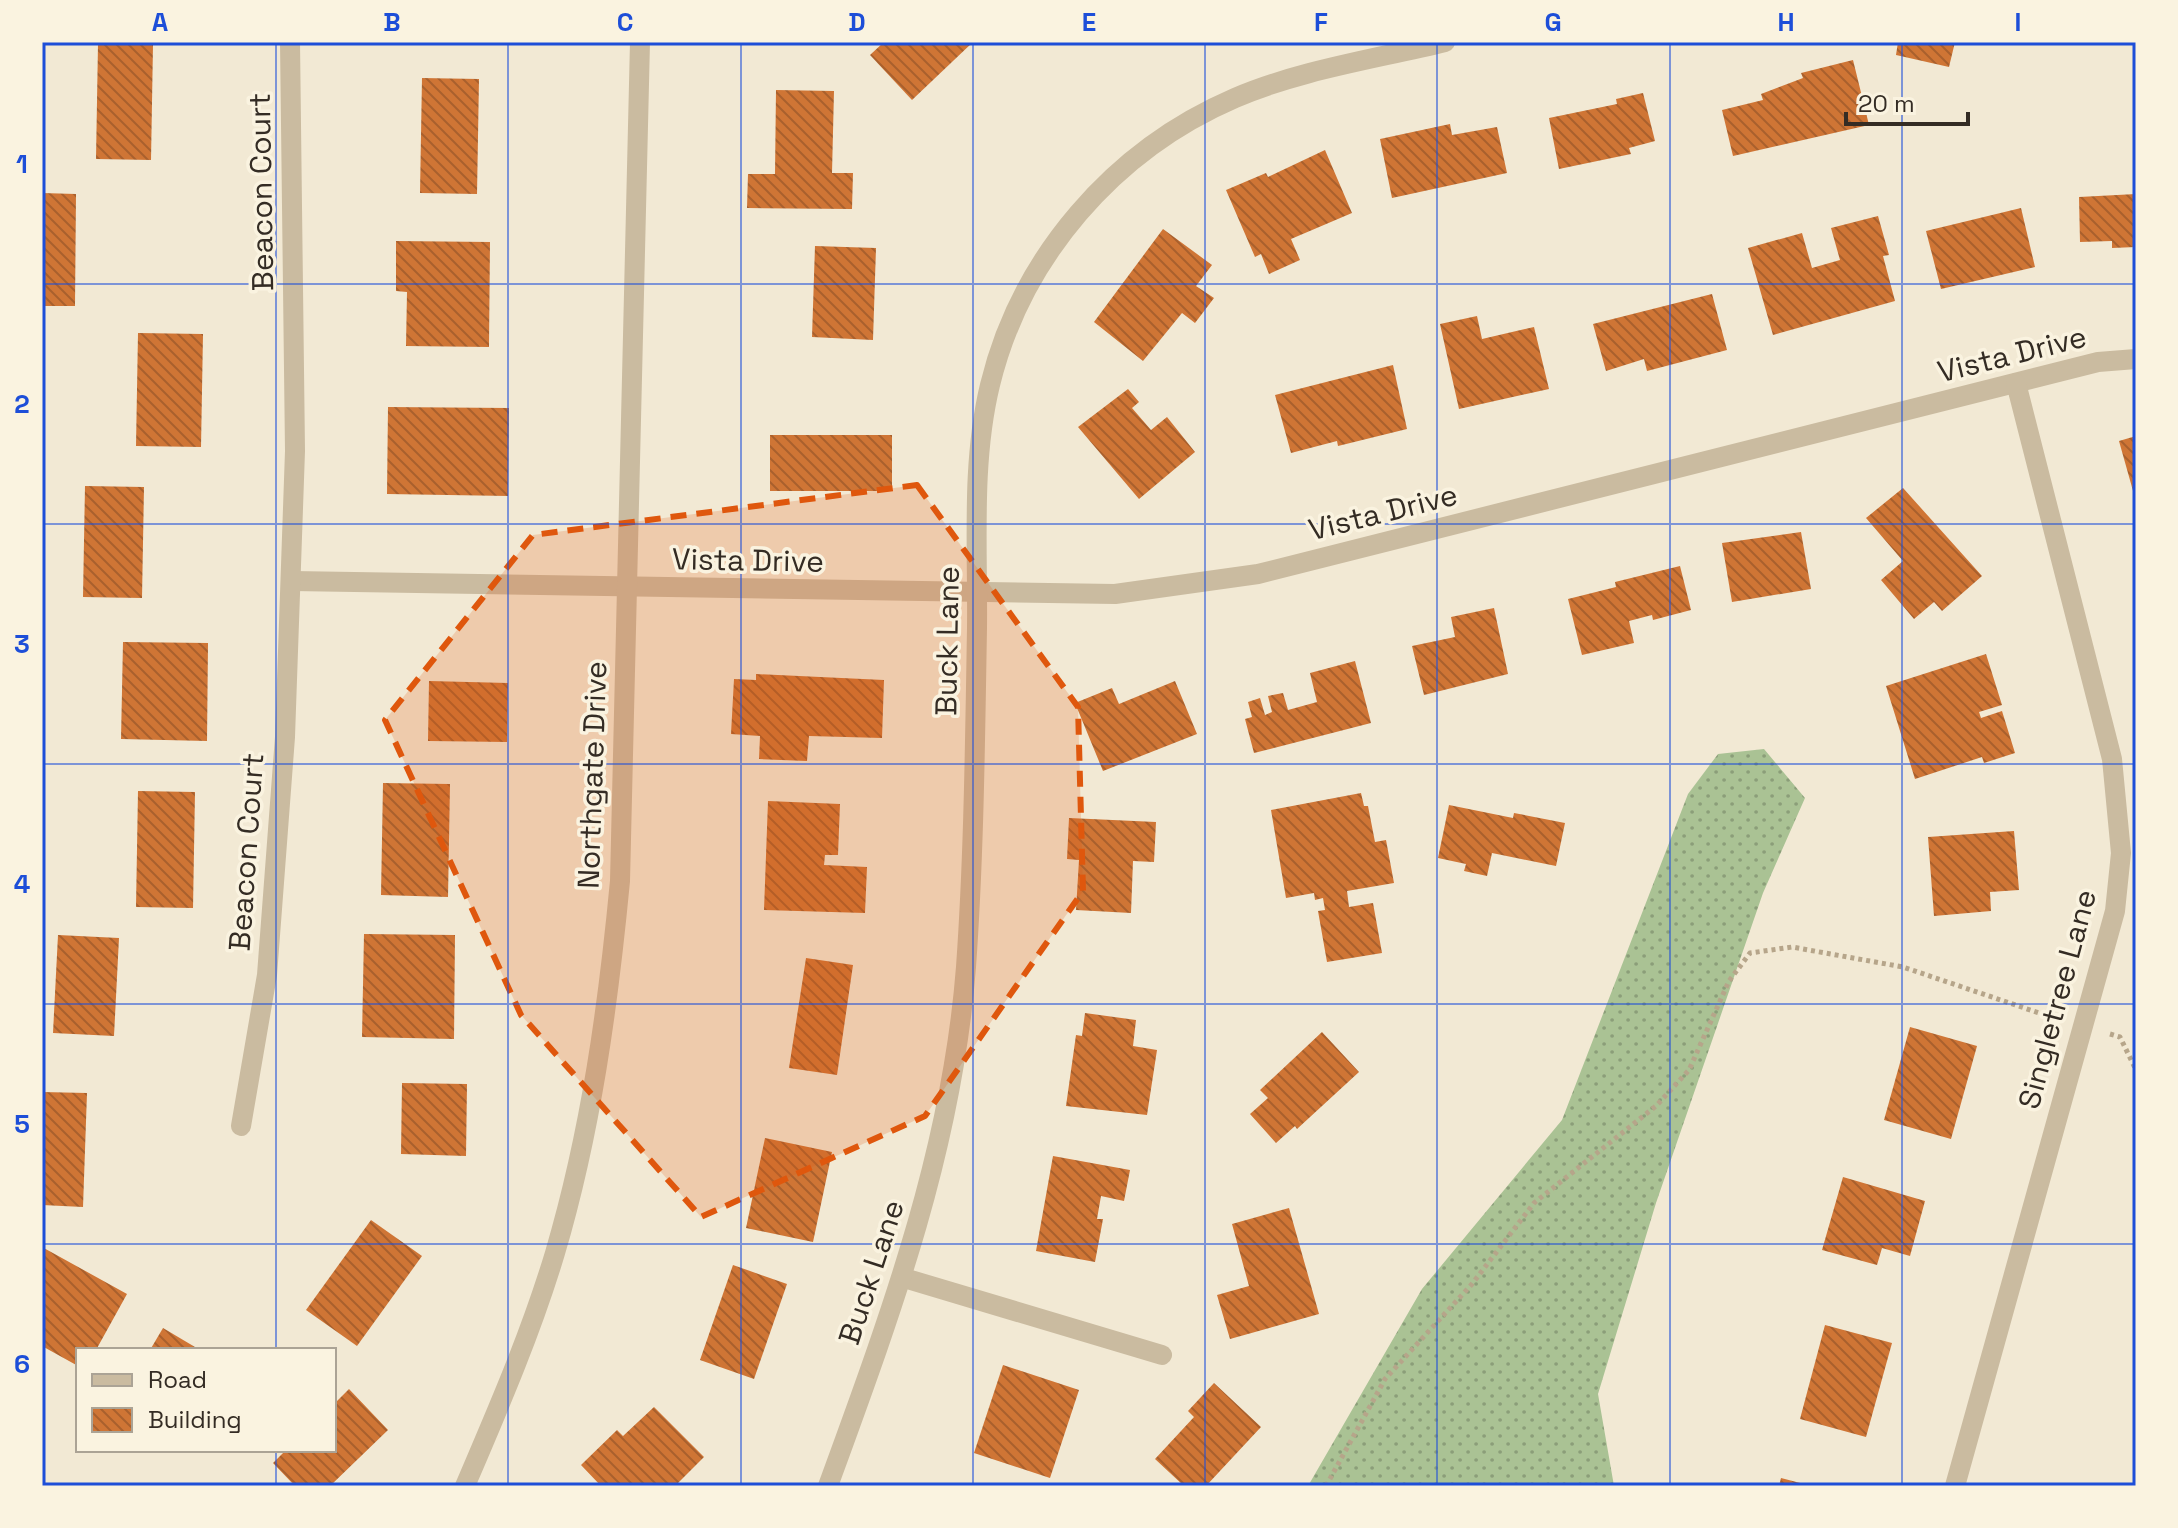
<svg xmlns="http://www.w3.org/2000/svg" width="2178" height="1528" font-family="'Space Grotesk',sans-serif">
<style>
.grass{fill:url(#grass-dots)}
.building{fill:url(#building-back-hatch)}
.lines{fill:none;stroke-linecap:round;stroke-linejoin:round}
.path{stroke:#b6a58a;stroke-width:5;stroke-dasharray:4 4;stroke-linecap:butt}
.minor{stroke:#cabba0;stroke-width:20}
.marked{fill:#df570d;fill-opacity:0.2;stroke:#df570d;stroke-width:6;stroke-dasharray:16 10;stroke-linejoin:round}
.grid{fill:none;stroke:#1d4ed8;stroke-width:2;stroke-opacity:0.55}
.labels{text-anchor:middle;dominant-baseline:central;stroke-width:7;stroke-linejoin:round;paint-order:stroke}
.street-label{font-size:30px;fill:#342c24;stroke:#faf3e0}
.neatline{fill:none;stroke:#1d4ed8;stroke-width:3}
.grid-label{font-size:26px;text-anchor:middle;font-weight:bold;fill:#1d4ed8}
</style>
<defs>
<pattern id="grass-dots" width="8" height="8" patternUnits="userSpaceOnUse" patternTransform="scale(2)"><rect width="8" height="8" fill="#aac294"/><path d="M2 2h.1M6 6h.1" fill="none" stroke="#8b9e79" stroke-width="1.8" stroke-linecap="round"/></pattern>
<pattern id="building-back-hatch" width="6" height="6" patternUnits="userSpaceOnUse" patternTransform="scale(2)"><rect width="6" height="6" fill="#cf7535"/><path d="M-1 5l2 2M0 0l6 6M5-1l2 2" fill="none" stroke="#a9602d"/></pattern>
</defs>
<rect width="100%" height="100%" fill="#f2e9d4"/>
<path class="grass" d="M1764,749L1805,798L1763,893L1656,1203L1598,1394L1614,1486H1308L1422,1289L1562,1120L1688,794L1718,754Z"/>
<g class="building">
<path d="M884,42H973L912,100L870,55Z"/>
<path d="M1898,42H1955L1949,67L1896,55Z"/>
<path d="M98,44L153,45L151,160L96,159Z"/>
<path d="M1853,60L1869,125L1733,156L1722,110L1763,100L1761,94L1803,78L1801,73Z"/>
<path d="M422,78L479,79L477,194L420,193Z"/>
<path d="M776,90L834,91L832,173H853L852,209L747,208L748,174H775Z"/>
<path d="M1643,93L1655,141L1629,148L1631,154L1559,169L1549,118L1617,104L1616,99Z"/>
<path d="M1450,124L1452,135L1497,127L1507,173L1392,198L1380,139Z"/>
<path d="M1325,150L1352,213L1291,239L1300,260L1269,274L1261,254L1255,257L1226,190L1266,173L1268,177Z"/>
<path d="M42,193L76,194L75,306H42Z"/>
<path d="M2136,194V247L2112,248V241L2080,242L2079,197Z"/>
<path d="M2021,208L2035,267L1941,289L1926,231Z"/>
<path d="M1878,216L1889,255L1883,256L1895,301L1773,335L1748,248L1802,233L1812,268L1840,260L1831,228Z"/>
<path d="M1163,229L1212,265L1196,286L1214,298L1195,323L1182,313L1143,361L1094,322Z"/>
<path d="M396,241L490,242L489,347L406,346L407,292L396,291Z"/>
<path d="M815,246L876,248L873,340L812,337Z"/>
<path d="M1712,294L1727,350L1647,371L1644,359L1606,371L1593,324Z"/>
<path d="M1477,316L1482,339L1534,327L1549,389L1459,409L1440,324Z"/>
<path d="M138,333L203,334L201,447L136,446Z"/>
<path d="M1393,365L1407,429L1338,446L1337,441L1291,453L1275,395Z"/>
<path d="M1128,389L1139,402L1132,408L1151,430L1167,417L1195,452L1139,499L1078,427Z"/>
<path d="M388,407L509,408L508,496L387,494Z"/>
<rect x="770" y="435" width="122" height="56"/>
<path d="M2136,436V497L2135,498L2119,441Z"/>
<path d="M85,486L144,487L142,598L83,597Z"/>
<path d="M1903,488L1982,576L1942,611L1934,602L1914,619L1881,580L1903,561L1866,518Z"/>
<path d="M1801,532L1811,589L1732,602L1722,543Z"/>
<path d="M1680,566L1691,610L1653,620L1652,615L1629,621L1634,643L1582,655L1568,599L1616,587L1615,582Z"/>
<path d="M1494,608L1508,674L1424,695L1412,646L1455,637L1451,617Z"/>
<path d="M123,642L208,643L207,741L121,739Z"/>
<path d="M1986,654L2002,705L1979,712L1981,718L2002,711L2015,753L1984,763L1982,757L1915,779L1886,686Z"/>
<path d="M1355,661L1371,723L1254,753L1245,719L1252,717L1248,702L1260,698L1265,715L1272,712L1268,696L1283,693L1288,710L1317,702L1310,673Z"/>
<path d="M756,674L884,680L882,738L809,736L807,761L759,759L760,736L731,734L734,679L756,680Z"/>
<path d="M429,681L508,683L507,742L428,741Z"/>
<path d="M1175,681L1197,734L1103,771L1075,703L1112,688L1119,704Z"/>
<path d="M383,783L450,784L448,897L381,895Z"/>
<path d="M138,791L195,792L193,908L136,907Z"/>
<path d="M1361,793L1364,806H1368L1375,842L1386,840L1394,883L1347,891L1349,907L1373,903L1382,953L1327,962L1318,911L1325,910L1323,898L1315,900L1314,893L1286,898L1271,810Z"/>
<path d="M768,801L840,804L838,855H825L824,865L867,867L865,913L764,910Z"/>
<path d="M1449,805L1513,818L1514,813L1565,823L1556,866L1492,853L1487,876L1464,871L1466,864L1438,858Z"/>
<path d="M1069,818L1156,822L1154,862L1133,861L1131,913L1076,910L1079,860L1067,859Z"/>
<path d="M2014,831L2019,890L1990,892L1991,911L1934,916L1928,837Z"/>
<path d="M364,934L455,935L454,1039L362,1037Z"/>
<path d="M58,935L119,938L114,1036L53,1033Z"/>
<path d="M806,958L853,965L837,1075L789,1068Z"/>
<path d="M1085,1013L1136,1020L1133,1046L1157,1050L1147,1115L1066,1106L1076,1035L1082,1036Z"/>
<path d="M1910,1027L1977,1046L1951,1139L1884,1120Z"/>
<path d="M1322,1032L1359,1072L1297,1129L1295,1126L1276,1143L1250,1114L1268,1098L1260,1090Z"/>
<path d="M402,1083L467,1084L466,1156L401,1154Z"/>
<path d="M42,1092L87,1093L83,1207L42,1205Z"/>
<path d="M765,1138L832,1152L813,1242L746,1228Z"/>
<path d="M1053,1156L1130,1170L1124,1201L1101,1196L1097,1219H1103L1095,1262L1036,1251Z"/>
<path d="M1843,1177L1925,1201L1910,1256L1882,1248L1877,1265L1822,1250Z"/>
<path d="M1289,1208L1319,1314L1230,1339L1217,1295L1249,1286L1232,1224Z"/>
<path d="M371,1220L422,1256L357,1346L306,1310Z"/>
<path d="M42,1247L127,1294L96,1350H78V1366L42,1346Z"/>
<path d="M733,1265L787,1284L754,1379L700,1360Z"/>
<path d="M1825,1325L1892,1343L1866,1437L1800,1419Z"/>
<path d="M163,1328L200,1350H150Z"/>
<path d="M1003,1365L1079,1390L1050,1478L974,1453Z"/>
<path d="M1214,1383L1261,1427L1206,1486H1184L1155,1459L1194,1417L1188,1411Z"/>
<path d="M349,1389L388,1430L330,1486H295L273,1463L286,1450H334V1404Z"/>
<path d="M654,1407L704,1457L675,1486H601L581,1465L617,1430L623,1436Z"/>
<path d="M1781,1478L1808,1485V1486H1779Z"/>
</g>
<g class="lines">
<g class="path">
<path d="M2110,1034L2120,1037L2136,1070"/>
<path d="M1326,1486L1385,1379L1472,1284L1534,1203L1656,1106L1689,1070L1729,981L1750,953L1792,947L1903,967L2054,1018"/>
</g>
<g class="minor">
<path d="M292,581L1115,594L1258,574L2098,362L2136,359"/>
<path d="M241,1126L267,975L285,737L295,451L290,42"/>
<path d="M904,1278L1162,1355"/>
<path d="M465,1486C498,1409 531,1333 555,1253C591,1131 608,1007 620,881L640,42"/>
<path d="M828,1486C890,1316 952,1150 966,967C974,854 975,741 977,628C978,549 971,463 990,385C1021,257 1114,150 1235,98C1300,70 1376,59 1445,42"/>
<path d="M1955,1486L2115,911L2121,853L2112,759L2016,383"/>
</g>
</g>
<path class="marked" d="M917,485L1078,707L1083,891L925,1116L701,1217L521,1015L385,720L533,535Z"/>
<path class="grid" d="M276,42V1350M508,42V1486M741,42V1486M973,42V1486M1205,42V1486M1437,42V1486M1670,42V1486M1902,42V1486M42,284H2136M42,524H2136M42,764H2136M42,1004H2136M42,1244H2136M276,1450V1486"/>
<g class="labels">
<g class="street-label">
<text transform="translate(261 192) rotate(-91)">Beacon Court</text>
<text transform="translate(2012 354) rotate(-14)">Vista Drive</text>
<text transform="translate(1383 512) rotate(-14)">Vista Drive</text>
<text transform="translate(748 560) rotate(1)">Vista Drive</text>
<text transform="translate(947 641) rotate(-89)">Buck Lane</text>
<text transform="translate(592 775) rotate(-88)">Northgate Drive</text>
<text transform="translate(246 852) rotate(-86)">Beacon Court</text>
<text transform="translate(2057 999) rotate(-75)">Singletree Lane</text>
<text transform="translate(871 1272) rotate(-72)">Buck Lane</text>
</g>
</g>
<rect width="2178" height="1528" fill="none" stroke="#faf3e0" stroke-width="88"/>
<rect x="76" y="1348" width="260" height="104" fill="#faf3e0" stroke="#aba395" stroke-width="2"/>
<rect x="92" y="1374" width="40" height="12" fill="#cabba0" stroke="#aba395" stroke-width="2"/>
<text x="148" y="1388" font-size="24" fill="#342c24">Road</text>
<rect x="92" y="1408" width="40" height="24" fill="url(#building-back-hatch)" stroke="#aba395" stroke-width="2"/>
<text x="148" y="1428" font-size="24" fill="#342c24">Building</text>
<path d="M1846 112v12h122v-12" fill="none" stroke="#342c24" stroke-width="4"/>
<text x="1858" y="112" font-size="24" fill="#342c24" stroke="#faf3e0" stroke-width="6" paint-order="stroke">20 m</text>
<rect x="44" y="44" width="2090" height="1440" class="neatline"/>
<g class="grid-label">
<text x="160" y="31">A</text>
<text x="392" y="31">B</text>
<text x="625" y="31">C</text>
<text x="857" y="31">D</text>
<text x="1089" y="31">E</text>
<text x="1321" y="31">F</text>
<text x="1553" y="31">G</text>
<text x="1786" y="31">H</text>
<text x="2018" y="31">I</text>
<text x="22" y="173">1</text>
<text x="22" y="413">2</text>
<text x="22" y="653">3</text>
<text x="22" y="893">4</text>
<text x="22" y="1133">5</text>
<text x="22" y="1373">6</text>
</g>
</svg>
